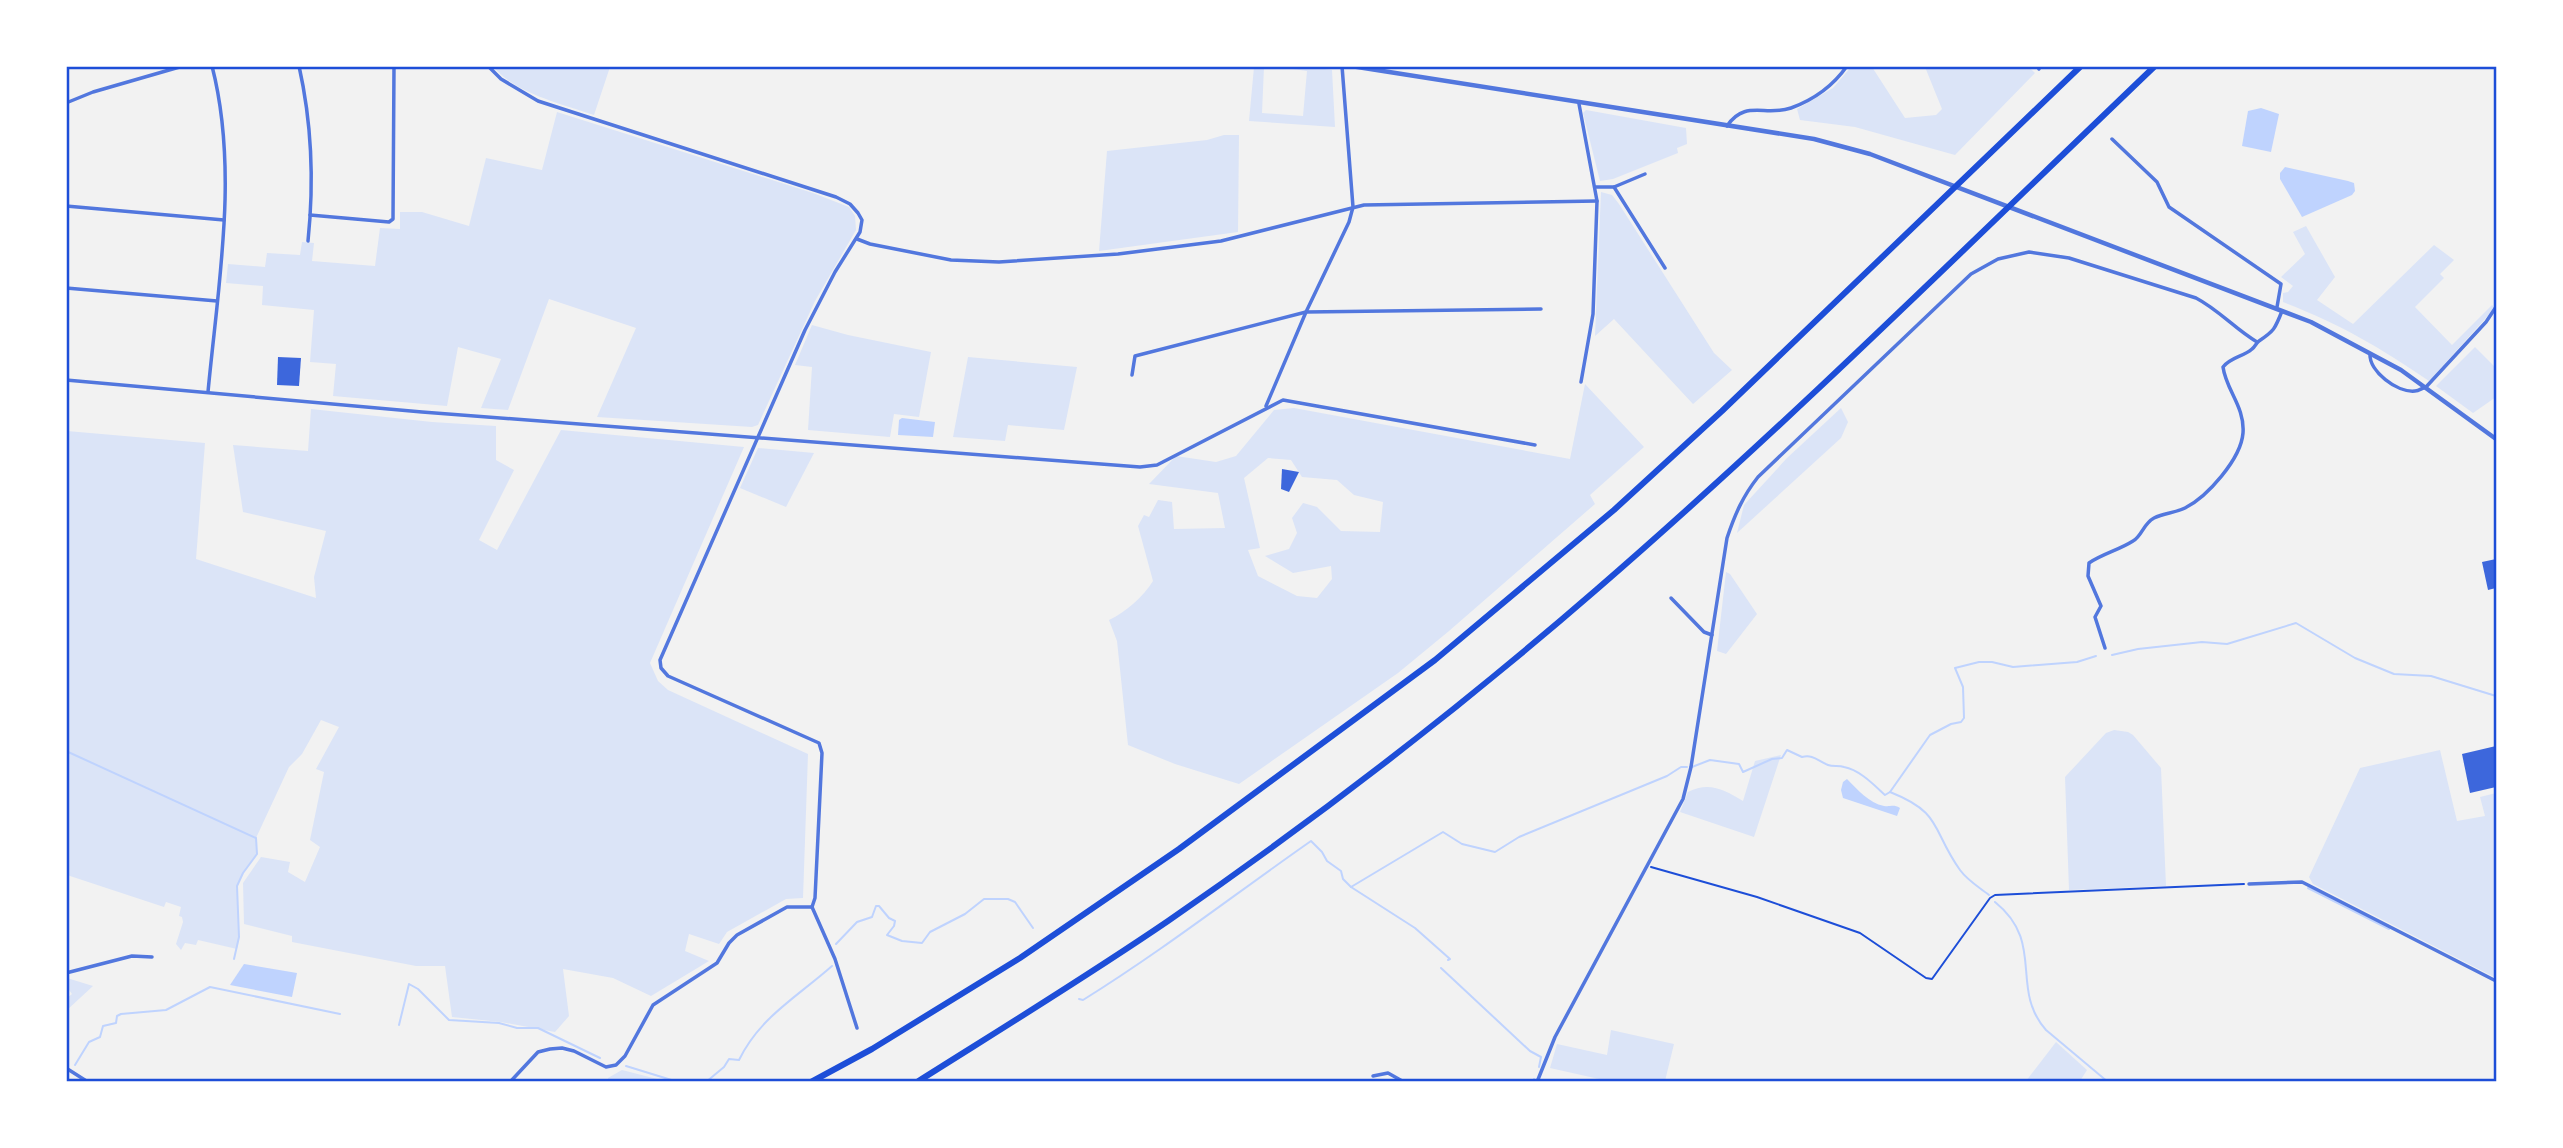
<svg xmlns="http://www.w3.org/2000/svg" width="2563" height="1148" font-family="'Roboto Condensed',sans-serif">
<style>
.green{fill:#dbe4f7;fill-rule:evenodd}
.water{fill:#bfd3fe}
.lines{fill:none;stroke-linecap:round;stroke-linejoin:round}
.stream{stroke:#bfd3fe;stroke-width:2}
.building{fill:#3d67dc}
.path{stroke:#1d4ed8;stroke-width:2}
.minor{stroke:#5277de;stroke-width:3.5}
.tertiary{stroke:#5277de;stroke-width:4.5}
.motorway{stroke:#1d4ed8;stroke-width:6}
.neatline{fill:none;stroke:#1d4ed8;stroke-width:2.5}
</style>
<rect width="100%" height="100%" fill="#f2f2f2"/>
<g class="green">
<path d="M494,67H610L594,115C563,104 514,93 494,67Z"/>
<path d="M1254,67H1264L1262,113L1303,116L1307,71L1279,67H1310L1332,70L1335,127L1249,121Z"/>
<path d="M1851,67H1872L1905,118L1936,115L1942,109L1925,67H2029L2035,73L1955,155L1855,127L1800,120L1797,109L1833,88Z"/>
<path d="M1586,110L1686,128L1687,144L1677,148L1678,153L1613,179L1600,181L1583,113Z"/>
<path d="M557,112L813,193L849,207L855,216L856,230L815,301L758,425L752,427L597,417L636,328L549,299L508,410L481,408L501,359L458,347L447,406L333,396L336,364L310,362L314,310L262,305L263,286L226,283L228,264L265,267L267,253L300,255L302,242L314,243L312,261L375,266L380,228L400,229V212H422L469,226L486,158L542,170Z"/>
<path d="M1224,135H1239L1238,232L1099,251L1107,151L1207,140Z"/>
<path d="M1601,192L1612,195L1619,204L1714,353L1732,370L1693,404L1614,319L1595,336Z"/>
<path d="M2306,226L2335,277L2317,300L2353,324L2434,245L2454,260L2440,274L2444,278L2415,307L2452,345L2492,305L2495,308L2429,381C2378,346 2340,324 2283,302V293L2288,292L2293,286L2281,277L2305,254L2293,232Z"/>
<path d="M812,325L848,335L931,352L919,417L894,414L890,437L808,430L812,367L795,365Z"/>
<path d="M2475,347L2496,368V397L2473,413L2436,386Z"/>
<path d="M968,357L1077,367L1064,430L1008,425L1005,441L953,437Z"/>
<path d="M1585,384L1644,447L1590,495L1595,504L1449,631L1398,673L1239,784L1175,764L1128,745L1117,641L1109,620C1126,612 1143,597 1153,581L1138,526L1144,515L1149,517L1158,500L1172,502L1174,529L1225,528L1218,493L1149,484L1176,456L1216,462L1236,456L1274,410L1294,408L1570,459ZM1268,458L1291,460L1302,477L1337,480L1354,495L1383,502L1380,532L1341,531L1317,507L1303,503L1292,518L1297,533L1289,549L1265,556L1293,573L1331,566L1332,579L1317,598L1297,596L1258,576L1248,550L1260,548L1244,478Z"/>
<path d="M1841,408L1848,422L1841,438L1737,533L1744,505L1787,458Z"/>
<path d="M311,409L432,422L496,426V460L514,470L479,540L497,550L561,430L744,447L650,663L658,681L668,690L808,754L803,898L786,899L727,932L719,944L689,934L685,951L709,961L651,996L613,978L563,969L569,1016L555,1032L501,1022L452,1017L445,966H416L292,942V936L244,924L243,883L261,857L290,862L288,872L305,882L320,847L310,840L324,772L316,769L339,727L321,720L302,754L289,767L256,838L257,854L243,873L237,886L239,937L237,949L198,940L196,945L185,943L181,950L176,944L183,922L182,917L179,916L181,907L166,902L164,907L67,875V431L205,443L196,559L316,598L314,577L326,531L243,512L233,445L308,451Z"/>
<path d="M758,448L814,453L786,507L740,488Z"/>
<path d="M1726,572L1730,574L1757,614L1726,654L1717,651Z"/>
<path d="M2114,730L2128,732L2133,735L2161,768L2166,886L2069,890L2065,777L2106,733Z"/>
<path d="M2440,750L2457,821L2485,816L2480,797L2496,793V978L2313,884L2309,877L2360,768Z"/>
<path d="M1781,755L1754,837L1680,812L1688,792C1709,781 1725,790 1743,801L1755,761Z"/>
<path d="M67,978L93,986L67,1010V998L72,994L67,987Z"/>
<path d="M1611,1030L1674,1044L1665,1081H1608L1550,1068L1557,1044L1607,1055Z"/>
<path d="M2056,1042L2087,1070L2080,1081H2026Z"/>
<path d="M622,1070L665,1081H608V1078Z"/>
</g>
<g class="water">
<path d="M2261,108L2279,114L2271,152L2242,146L2248,111Z"/>
<path d="M2285,167L2348,181L2354,183L2355,191L2352,195L2302,217L2280,179V173Z"/>
<path d="M902,418L935,422L933,437L898,435L899,420Z"/>
<path d="M1847,779C1857,789 1869,803 1884,806C1891,807 1893,804 1900,808L1897,816L1843,798L1841,790L1843,782Z"/>
<path d="M244,964L297,973L292,997L230,985Z"/>
</g>
<g class="lines">
<g class="stream">
<path d="M2112,655L2138,649L2202,642L2227,644L2296,623L2355,658L2394,674L2431,676L2496,696"/>
<path d="M66,751L256,838L257,854L243,873L237,886L239,937L234,959"/>
<path d="M1692,767L1710,760L1739,764L1743,772L1772,759L1782,758L1787,750L1802,757C1813,754 1818,761 1828,765C1833,767 1839,765 1844,767C1860,770 1874,785 1885,795L1890,792L1930,735L1951,724L1961,722L1964,718L1963,687L1955,668L1979,662H1992L2013,667L2077,662L2096,656"/>
<path d="M1890,792C1943,813 1931,829 1960,870C1968,881 1979,887 1989,895"/>
<path d="M1351,887L1415,928L1450,959L1448,960"/>
<path d="M2308,888L2389,929"/>
<path d="M1995,902C2046,943 2009,988 2046,1030L2108,1082"/>
<path d="M836,944L857,922L872,917L876,906H879L889,918L895,921L894,926L887,935L902,941L922,943L930,932L965,914L984,899H1008L1015,902L1033,928"/>
<path d="M1441,968L1530,1051L1541,1057L1539,1067"/>
<path d="M1079,999L1083,1000C1162,951 1235,894 1311,841L1322,852L1327,861L1341,871L1343,879L1351,887L1443,832L1462,844L1495,852L1519,837L1667,776L1681,767H1687"/>
<path d="M399,1025L409,984L418,989L449,1020L499,1023L517,1028H538L600,1058"/>
<path d="M75,1065L89,1042L100,1037L103,1026L116,1023L117,1016L121,1014L166,1010L210,987L340,1014"/>
<path d="M626,1066L678,1082"/>
<path d="M706,1082L724,1067L729,1059L739,1060C760,1017 797,997 832,966"/>
<path d="M1533,1082L1534,1079"/>
</g>
</g>
<g class="building">
<path d="M278,357L301,358L299,386L277,385Z"/>
<path d="M1282,469L1299,472L1289,492L1281,489Z"/>
<path d="M2496,559V588L2488,590L2482,562Z"/>
<path d="M2496,746V787L2470,793L2462,754Z"/>
</g>
<g class="lines">
<path class="path" d="M1651,867L1757,897L1860,933L1926,978L1932,979L1990,898L1995,895L2244,884"/>
<g class="minor">
<path d="M299,66C312,124 314,183 308,241"/>
<path d="M488,66L501,79L538,101L836,197L850,204L858,213L862,220L860,232L835,272L805,330L660,660L661,668L668,676L819,743L822,753L815,898L812,907"/>
<path d="M2037,66L2039,69"/>
<path d="M66,103L93,92L183,66"/>
<path d="M1579,104L1597,201L1593,314L1581,382"/>
<path d="M1727,126C1745,99 1765,117 1791,108C1813,100 1833,86 1847,66"/>
<path d="M2112,139L2157,182L2169,207L2281,284L2277,307"/>
<path d="M1596,187H1614L1665,268"/>
<path d="M1614,187L1645,174"/>
<path d="M66,206L224,220"/>
<path d="M310,215L389,222L393,219L394,66"/>
<path d="M857,239L870,244L951,260L999,262L1118,254L1221,241L1364,205L1597,201"/>
<path d="M66,288L217,301"/>
<path d="M2370,354C2369,371 2397,393 2415,391C2419,391 2422,388 2426,387L2486,322L2496,307"/>
<path d="M1132,375L1135,356L1306,312L1541,309"/>
<path d="M66,380L422,412L1140,467L1157,465L1283,400L1535,445"/>
<path d="M208,392C218,285 239,171 212,66"/>
<path d="M1266,406L1306,312L1349,222L1353,207L1342,66"/>
<path d="M1671,598L1704,632L1712,635"/>
<path d="M2105,648L2095,617L2101,606L2088,576L2089,563C2102,554 2119,550 2133,541C2142,536 2143,524 2154,518C2164,513 2175,513 2185,508C2207,497 2241,459 2243,433C2245,407 2226,390 2223,367C2231,357 2243,357 2252,349C2255,347 2256,343 2259,341C2274,331 2275,329 2282,311"/>
<path d="M2249,884L2302,882L2496,981"/>
<path d="M812,907L835,959L857,1028"/>
<path d="M66,973L132,956L152,957"/>
<path d="M66,1068L88,1082"/>
<path d="M1373,1076L1388,1073L1404,1082"/>
<path d="M510,1082L538,1052L550,1049L562,1048L574,1051L606,1067L616,1065L625,1056L653,1005L717,963L729,943L737,935L787,907H812"/>
<path d="M1537,1082L1555,1037L1683,799L1691,767L1727,538C1735,514 1743,496 1758,477L1971,274L1998,259L2029,252L2069,258L2196,298C2219,310 2235,329 2257,342"/>
</g>
<path class="tertiary" d="M1351,66L1814,139L1870,154L2311,322L2401,370L2496,439"/>
<g class="motorway">
<path d="M811,1082L872,1049L1020,958L1179,849L1435,660L1614,510L1722,411L2081,66"/>
<path d="M917,1082C1001,1029 1086,977 1168,921C1316,819 1460,708 1596,590C1789,423 1970,243 2155,66"/>
</g>
</g>
<rect width="2563" height="1148" fill="none" stroke="#ffffff" stroke-width="136"/>
<rect x="68" y="68" width="2427" height="1012" class="neatline"/>
</svg>
